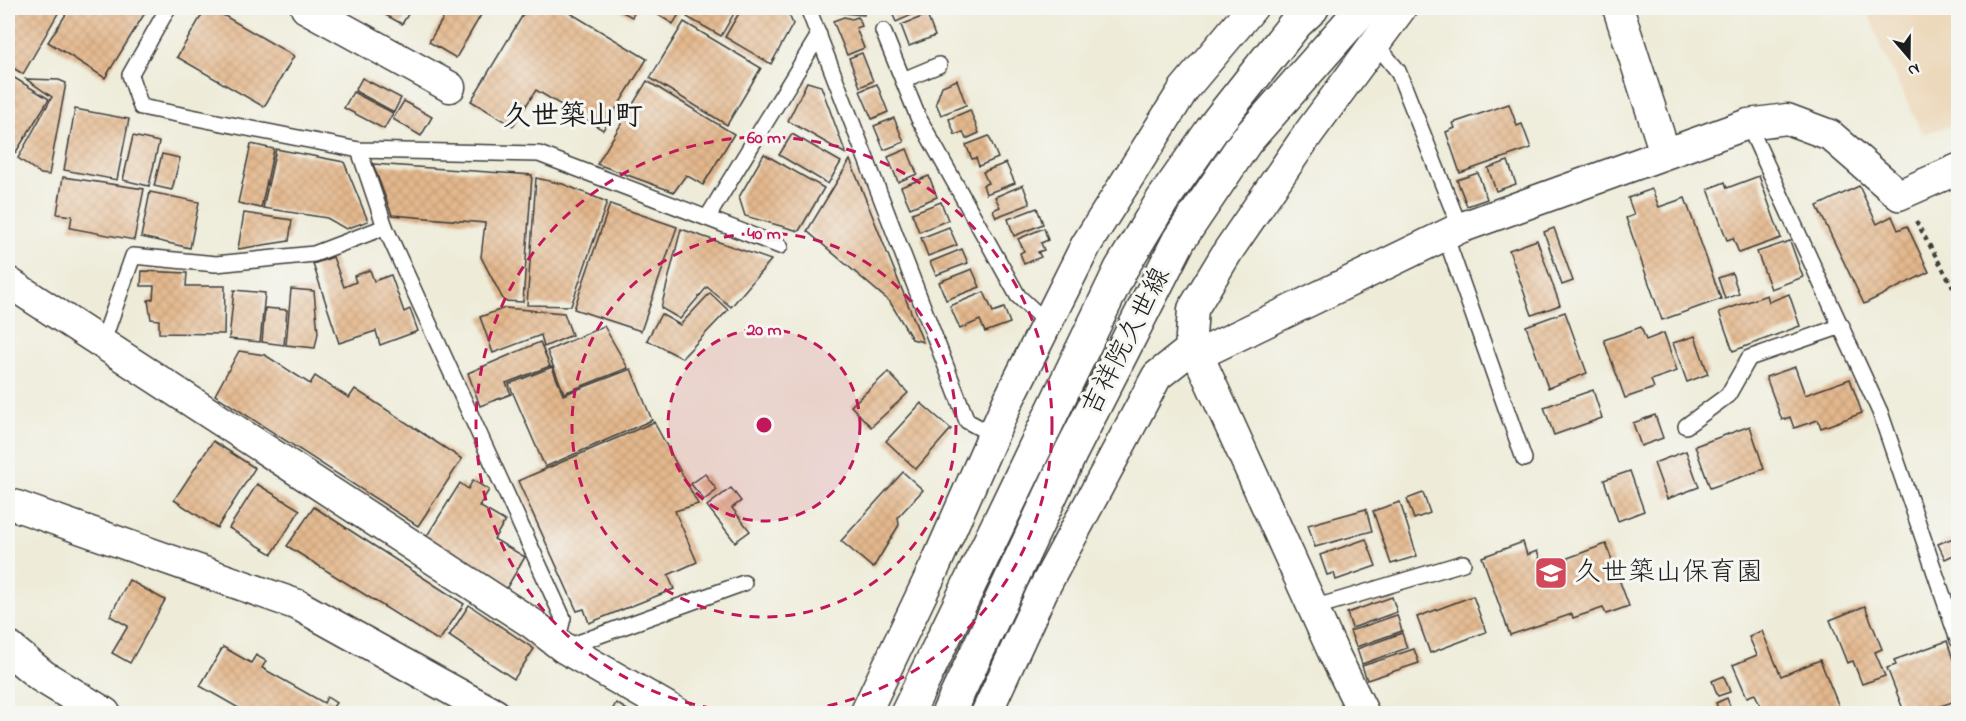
<svg xmlns="http://www.w3.org/2000/svg" width="1966" height="721" font-family="'Indie Flower','Klee One',sans-serif">
<style>
.built{fill:#ecd8ba}
.building{fill:url(#building-cross-hatch)}
.lines{fill:none;stroke-linecap:round;stroke-linejoin:round}
.lane-casing{stroke:#3c3b38;stroke-width:18}
.street-casing{stroke:#3c3b38;stroke-width:33}
.secondary-casing{stroke:#3c3b38;stroke-width:36}
.path{stroke:#3c3b38;stroke-width:4;stroke-dasharray:4.5 4.5;stroke-linecap:butt}
.lane{stroke:#fff;stroke-width:15}
.street{stroke:#fff;stroke-width:30}
.secondary{stroke:#fff;stroke-width:33}
.ring{fill:none;stroke:#c2185b;stroke-width:3;stroke-dasharray:10 8}
.labels{text-anchor:middle;dominant-baseline:central;stroke-width:6;stroke-linejoin:round;paint-order:stroke}
.street-label{font-size:27px;fill:#1c1c1c;stroke:#f6f6f2}
.poi-label{font-size:27px;fill:#1c1c1c;stroke:#f6f6f2;text-anchor:start}
.neighbourhood-label{font-size:28px;font-weight:bold;fill:#1c1c1c;stroke:#f6f6f2}
.centre{fill:#c2185b;stroke:#f6f6f2;stroke-width:3}
.ring-label{font-size:18px;text-anchor:middle;font-weight:bold;fill:#c2185b;stroke:#f6f6f2;stroke-width:6;stroke-linejoin:round;paint-order:stroke}
</style>
<defs>
<pattern id="building-cross-hatch" width="8" height="8" patternUnits="userSpaceOnUse" patternTransform="scale(1.5)"><rect width="8" height="8" fill="#e4b88d"/><path d="M0 0l8 8M0 8l8-8" fill="none" stroke="#c39e79"/></pattern>
</defs>
<rect width="100%" height="100%" fill="#f6f6f2"/>
<filter id="ink" filterUnits="userSpaceOnUse"><feTurbulence type="fractalNoise" baseFrequency=".0167" numOctaves="2"/><feDisplacementMap in="SourceGraphic" scale="12" xChannelSelector="R" yChannelSelector="G"/><feConvolveMatrix kernelMatrix="1 2 1 2 8 2 1 2 1" color-interpolation-filters="sRGB"/></filter>
<filter id="wash" filterUnits="userSpaceOnUse"><feTurbulence type="fractalNoise" baseFrequency=".008" numOctaves="4" result="noise"/><feDisplacementMap in="SourceGraphic" scale="24" xChannelSelector="R" yChannelSelector="G"/><feGaussianBlur stdDeviation="1.35" result="paint"/><feColorMatrix in="noise" values="0 0 0 0 0 0 0 0 0 0 0 0 0 0 0 0 0 1.4 0 .05"/><feComposite in="paint" operator="in"/></filter>
<g filter="url(#wash)">
<rect width="100%" height="100%" fill="#eeecd9"/>
<path class="built" d="M1867,8H1958V123L1923,134L1880,45Z"/>
<g id="blocks">
<g class="building">
<path d="M8,8H61L23,74L8,65Z"/>
<path d="M70,8H148L105,78L48,42Z"/>
<path d="M206,8H211L294,56L264,107L177,57Z"/>
<path d="M373,8H412L402,24Z"/>
<path d="M449,8H485L456,58L429,42Z"/>
<path d="M527,8H562L647,59L603,130L536,90L513,126L471,101Z"/>
<path d="M615,8H637L632,17Z"/>
<path d="M658,8H683L673,24L655,13Z"/>
<path d="M692,8H737L721,36L687,17Z"/>
<path d="M742,8H786L793,24L771,64L725,37Z"/>
<path d="M824,8H865L864,15L823,11Z"/>
<path d="M890,8H919L921,11L896,22Z"/>
<path d="M927,15L935,36L909,46L901,25Z"/>
<path d="M844,17L852,19L858,17L862,26L856,28L864,48L847,55L833,21Z"/>
<path d="M684,22L761,68L727,125L650,78Z"/>
<path d="M862,53L873,81L860,87L849,58Z"/>
<path d="M8,74L49,99L16,152L8,154Z"/>
<path d="M362,78L401,98L394,112L355,91Z"/>
<path d="M26,79L59,80L66,83L49,175L41,174L18,158L52,97Z"/>
<path d="M957,80L966,105L941,115L936,103L942,86Z"/>
<path d="M647,81L734,134L703,185L686,175L674,192L597,164Z"/>
<path d="M807,82L821,86L846,154L788,121Z"/>
<path d="M877,84L888,112L872,119L860,91Z"/>
<path d="M353,92L393,113L384,129L344,108Z"/>
<path d="M404,101L432,117L421,136L393,119Z"/>
<path d="M1509,104L1517,126L1522,124L1531,148L1460,173L1446,132L1455,128L1453,123Z"/>
<path d="M75,109L129,119L117,180L64,170Z"/>
<path d="M970,110L979,133L966,139L963,132L955,135L949,119Z"/>
<path d="M894,118L904,142L884,150L874,126Z"/>
<path d="M792,134L841,162L828,184L779,155Z"/>
<path d="M133,136L159,142L149,186L123,180Z"/>
<path d="M989,136L998,158L979,166L976,158L972,159L966,145Z"/>
<path d="M251,144L274,149L261,208L238,203Z"/>
<path d="M276,149L344,162L368,221L346,229L327,218L263,208Z"/>
<path d="M907,149L917,174L898,182L888,157Z"/>
<path d="M162,154L180,158L172,190L154,186Z"/>
<path d="M764,154L824,188L799,231L745,216L739,197Z"/>
<path d="M850,160L923,342L912,339L890,302L807,231Z"/>
<path d="M1508,161L1516,184L1496,191L1488,168Z"/>
<path d="M1006,163L1015,183L986,194L983,185L988,183L983,172Z"/>
<path d="M373,164L532,175L523,302L504,301L481,257L485,223L392,215Z"/>
<path d="M1478,173L1487,199L1467,206L1457,180Z"/>
<path d="M929,176L937,197L910,208L901,187Z"/>
<path d="M1759,176L1781,238L1739,253L1733,238L1727,240L1708,189L1725,182L1727,188Z"/>
<path d="M63,177L144,189L134,240L70,228L72,216L57,214Z"/>
<path d="M536,178L563,184L607,202L571,306L527,305Z"/>
<path d="M1023,185L1030,204L996,217L993,210L1000,207L995,197Z"/>
<path d="M1859,186L1877,224L1892,216L1898,230L1907,226L1929,272L1864,304L1817,206Z"/>
<path d="M1652,189L1659,207L1685,198L1721,299L1662,320L1626,218L1634,215L1628,198Z"/>
<path d="M150,192L199,202L190,248L141,237Z"/>
<path d="M941,202L948,220L919,232L912,213Z"/>
<path d="M610,204L677,227L641,331L574,309Z"/>
<path d="M1037,208L1043,224L1014,236L1008,219Z"/>
<path d="M244,213L292,220L289,241L238,249Z"/>
<path d="M949,227L957,245L928,256L921,238Z"/>
<path d="M1044,228L1048,240L1041,243L1044,250L1038,252L1041,257L1024,264L1020,253L1024,251L1018,239Z"/>
<path d="M1554,228L1573,281L1562,285L1544,232Z"/>
<path d="M681,229L771,260L731,307L707,287L680,319L661,308Z"/>
<path d="M1537,240L1560,305L1532,315L1509,250Z"/>
<path d="M1790,241L1803,277L1771,289L1757,252Z"/>
<path d="M962,249L968,263L936,275L930,262Z"/>
<path d="M333,257L344,287L356,282L354,276L370,270L374,281L391,275L404,312L410,309L418,331L380,345L376,331L339,343L313,264Z"/>
<path d="M972,269L980,287L946,300L939,282Z"/>
<path d="M142,271L187,273L186,286H225L224,334L159,333V320L151,319L148,300L153,299L154,286H141Z"/>
<path d="M1732,273L1739,294L1725,299L1718,278Z"/>
<path d="M291,289L314,291L318,333L315,348L286,345Z"/>
<path d="M234,290L265,293L260,342L229,339Z"/>
<path d="M984,292L993,312L1004,308L1010,323L985,332L980,320L960,329L950,306Z"/>
<path d="M710,293L728,310L682,358L647,340L661,314L680,325Z"/>
<path d="M1789,294L1800,326L1733,351L1719,312L1767,295L1769,302Z"/>
<path d="M265,308L287,310L284,345L262,342Z"/>
<path d="M505,308L564,313L572,335L544,347L541,335L493,353L480,317Z"/>
<path d="M1565,312L1587,373L1548,388L1526,326Z"/>
<path d="M604,326L628,368L564,393L547,351Z"/>
<path d="M1641,327L1646,340L1664,333L1677,371L1651,380L1654,388L1625,398L1604,340Z"/>
<path d="M1695,336L1708,374L1687,382L1673,343Z"/>
<path d="M540,342L550,366L506,383L511,394L480,406L468,373Z"/>
<path d="M239,351L265,355L310,384L315,376L349,398L355,389L462,459L418,526L215,395Z"/>
<path d="M552,367L563,395L631,369L652,420L545,467L509,384Z"/>
<path d="M1795,367L1805,395L1850,379L1862,413L1821,428L1818,420L1794,428L1790,417L1782,420L1766,377Z"/>
<path d="M888,372L908,393L871,427L851,406Z"/>
<path d="M1593,390L1602,418L1554,435L1544,407Z"/>
<path d="M921,403L951,429L916,469L886,441Z"/>
<path d="M1655,415L1663,438L1641,446L1633,423Z"/>
<path d="M654,422L698,504L675,511L697,562L668,575L674,589L589,623L584,609L577,611L518,481Z"/>
<path d="M1750,426L1764,469L1710,488L1695,446Z"/>
<path d="M213,441L255,468L217,528L174,500Z"/>
<path d="M1686,451L1699,487L1667,499L1654,463Z"/>
<path d="M1630,471L1644,511L1618,521L1604,480Z"/>
<path d="M903,472L923,490L898,517L899,525L873,568L841,541Z"/>
<path d="M705,474L717,490L704,500L691,484Z"/>
<path d="M473,480L489,490L479,506L505,521L494,539L525,557L506,589L425,539L460,483L468,489Z"/>
<path d="M257,484L300,510L272,554L229,528Z"/>
<path d="M731,488L741,501L732,508L750,531L735,542L707,506Z"/>
<path d="M1423,493L1430,513L1414,519L1407,499Z"/>
<path d="M1400,502L1417,556L1391,564L1373,511Z"/>
<path d="M314,507L464,604L439,641L287,546Z"/>
<path d="M1366,509L1372,531L1315,547L1308,525Z"/>
<path d="M1958,536V553L1945,559L1938,544Z"/>
<path d="M1366,539L1376,566L1336,580L1334,573L1327,575L1320,555Z"/>
<path d="M1523,542L1527,555L1537,551L1543,567L1606,544L1629,606L1606,614L1603,608L1573,618L1572,614L1510,635L1482,557Z"/>
<path d="M129,580L165,600L130,663L112,653L128,626L110,616Z"/>
<path d="M1473,596L1486,632L1430,653L1417,617Z"/>
<path d="M1392,597L1397,612L1352,628L1347,613Z"/>
<path d="M469,605L534,649L514,679L449,636Z"/>
<path d="M1865,606L1882,649L1875,652L1885,676L1862,684L1853,661L1847,663L1830,620Z"/>
<path d="M1397,615L1402,631L1356,647L1350,631Z"/>
<path d="M1762,631L1781,676L1820,660L1840,709L1828,714H1764L1755,694L1747,697L1733,665L1757,655L1749,637Z"/>
<path d="M1402,633L1407,648L1362,664L1357,649Z"/>
<path d="M1947,641L1958,674V700L1938,707L1940,714H1905L1887,668L1896,665L1894,660Z"/>
<path d="M223,647L251,663L256,655L266,661L262,668L324,703L327,697L336,703L332,708L342,714H249L200,686Z"/>
<path d="M1414,649L1419,663L1367,680L1362,666Z"/>
<path d="M1724,676L1730,692L1718,696L1712,681Z"/>
<path d="M1727,698L1733,714H1720L1716,703Z"/>
<path d="M616,703L634,714H610Z"/>
</g>
</g>
</g>
<g filter="url(#ink)">
<use href="#blocks" fill-opacity="0" stroke="#3c3b38" stroke-width="1.5"/>
<g class="lines">
<defs>
<g id="lane">
<path d="M168,8L130,75L141,107L359,150L539,154L780,246"/>
<path d="M808,8L967,421L993,435"/>
<path d="M883,31L918,117L1018,296L1047,323"/>
<path d="M1376,44L1398,71L1460,228"/>
<path d="M903,80L939,65"/>
<path d="M1748,124L1880,412L1958,640"/>
<path d="M359,150L385,227L563,618L557,642"/>
<path d="M707,218L819,35"/>
<path d="M1445,235L1524,459"/>
<path d="M102,344L133,256L216,264L314,254L385,227"/>
<path d="M1686,426L1728,395L1749,358L1842,326"/>
<path d="M1313,608L1463,563"/>
<path d="M564,648L744,583"/>
</g>
<g id="street">
<path d="M306,8L450,87"/>
<path d="M1618,8L1665,153"/>
<path d="M8,282L533,624L564,648L679,714"/>
<path d="M1190,350L1198,355L1460,228L1748,124L1787,119L1830,135L1899,195L1958,169"/>
<path d="M1198,355L1334,654L1364,714"/>
<path d="M8,503L298,605L495,714"/>
<path d="M865,714L936,564L1008,401L1086,245L1184,89L1252,8"/>
<path d="M986,714L1042,592L1157,376L1190,350L1193,309L1228,251L1308,134L1401,8"/>
</g>
<g id="secondary">
<path d="M8,648L42,676L104,714"/>
<path d="M907,714L1121,269L1162,201L1216,124L1296,23L1312,8"/>
<path d="M948,714L1071,452L1179,240L1246,141L1363,8"/>
</g>
</defs>
<use href="#lane" class="lane-casing"/>
<use href="#street" class="street-casing"/>
<use href="#secondary" class="secondary-casing"/>
<path class="path" d="M1916,221L1958,296"/>
<use href="#lane" class="lane"/>
<use href="#street" class="street"/>
<use href="#secondary" class="secondary"/>
</g>
</g>
<circle cx="764" cy="425" r="96" fill="#c2185b" fill-opacity=".12"/>
<g class="ring">
<circle cx="764" cy="425" r="96"/>
<circle cx="764" cy="425" r="192"/>
<circle cx="764" cy="425" r="288"/>
</g>
<defs>
<symbol id="school-square" viewBox="-11 -11 22 22"><rect x="-9" y="-9" width="18" height="18" rx="4" fill="#d1495b" stroke="#f6f6f2"/><path d="M0-5L7-2L0 1L-7-2ZM-4 1L0 2.5L4 1V4Q0 6-4 4Z" fill="#fff"/></symbol>
</defs>
<g fill-rule="evenodd">
<use href="#school-square" x="1532" y="554" width="38" height="38"/>
</g>
<g class="labels">
<g class="street-label">
<text transform="translate(1127 342) rotate(-63)">吉祥院久世線</text>
</g>
<g class="poi-label">
<text x="1574" y="573">久世築山保育園</text>
</g>
<g class="neighbourhood-label">
<text x="573" y="117">久世築山町</text>
</g>
</g>
<circle cx="764" cy="425" r="9" class="centre"/>
<g class="ring-label">
<text x="764" y="143">60 m</text>
<text x="764" y="239">40 m</text>
<text x="764" y="335">20 m</text>
</g>
<rect width="1966" height="721" fill="none" stroke="#f6f6f2" stroke-width="30"/>
<g transform="translate(1909 57) rotate(160)" stroke="#f6f6f2" stroke-width="4.5" paint-order="stroke">
<path d="M0-4.5L10 22L0 15L-10 22Z" fill="#1c1c1c"/>
<text y="-9" font-size="16" font-weight="bold" text-anchor="middle" fill="#1c1c1c">N</text>
</g>
</svg>
